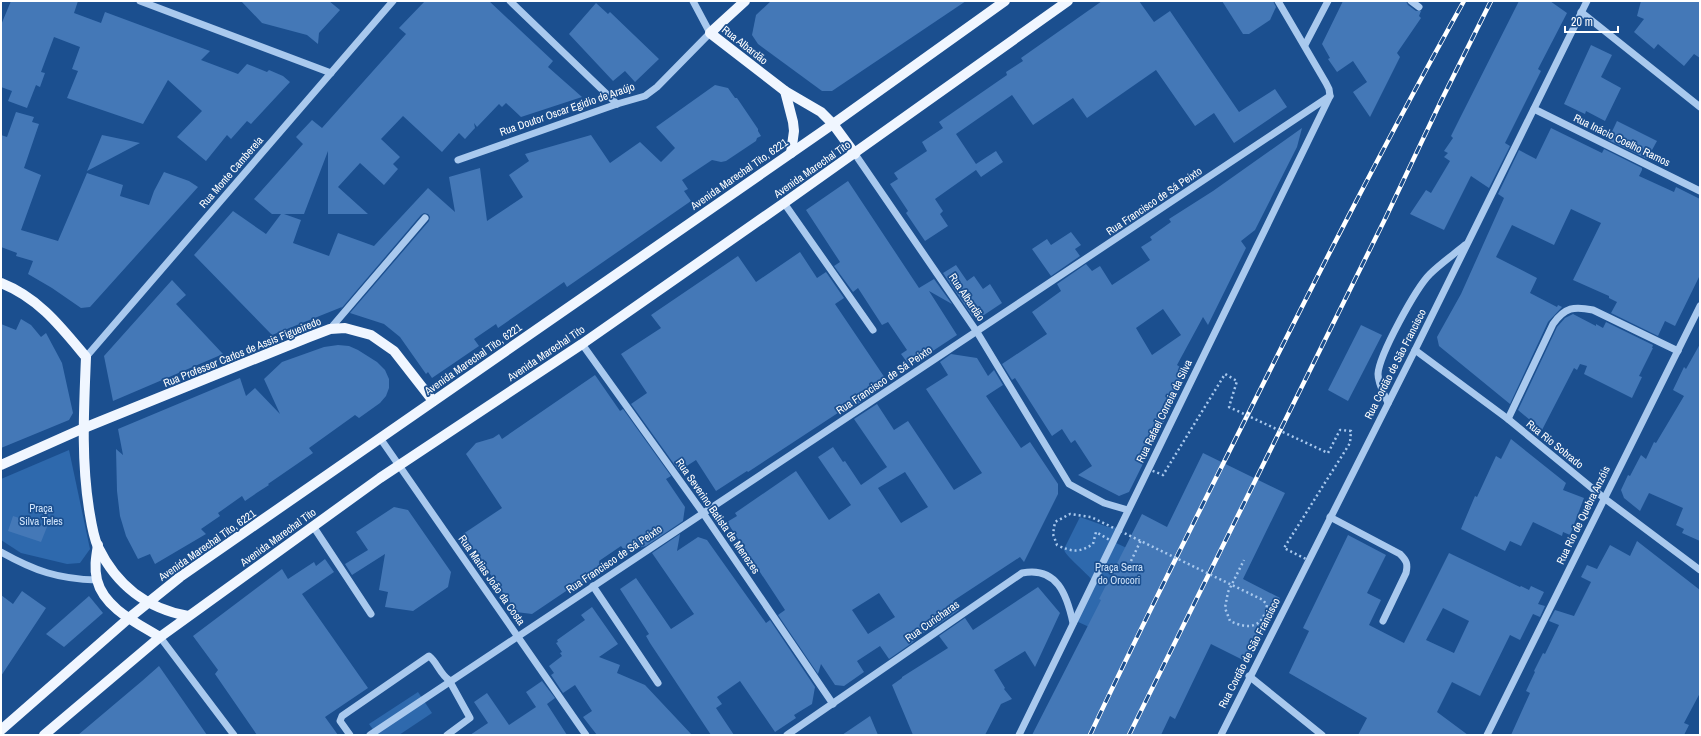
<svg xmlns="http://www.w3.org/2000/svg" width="1701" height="736" font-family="'Archivo Narrow',sans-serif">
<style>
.park{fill:#2e69ad}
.building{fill:#4478b7;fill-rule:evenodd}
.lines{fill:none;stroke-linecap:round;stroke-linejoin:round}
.path{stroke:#a9c9ee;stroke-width:2.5;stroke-dasharray:2 3;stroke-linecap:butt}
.minor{stroke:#a9c9ee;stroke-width:7}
.major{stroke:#f0f6ff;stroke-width:10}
.rail-casing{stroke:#fff;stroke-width:4.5}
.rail{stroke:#1b4f8f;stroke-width:3;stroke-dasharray:9;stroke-linecap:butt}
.path-bridge{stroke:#a9c9ee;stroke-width:2.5;stroke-dasharray:2 3;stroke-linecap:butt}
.labels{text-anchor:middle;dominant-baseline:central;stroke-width:3.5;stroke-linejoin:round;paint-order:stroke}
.street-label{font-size:11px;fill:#fff;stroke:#1b4f8f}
.park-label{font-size:11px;fill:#cfe3fa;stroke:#1b4f8f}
</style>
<rect width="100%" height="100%" fill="#1b4f8f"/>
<g class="park">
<path d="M69,450L90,549L80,563L67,564L21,553L1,540V479Z"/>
<path d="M1080,517L1108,527L1123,528L1116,543L1146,557L1109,636L1076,621L1092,580C1086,572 1064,555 1064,549Z"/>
<path d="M418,692L432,713L399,735H377L369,724Z"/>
</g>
<g class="building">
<path d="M11,1H78L74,13L101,23L105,12L210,51L201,60L238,74L247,64L267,72L269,70L283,76L290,82L251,124L247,121L231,139L227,135L206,161L177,137L202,111L168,80L143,124L67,98L78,71L72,69L80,47L54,37L41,72L45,73L40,87L36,85L27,108L8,101L12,91L1,87V25Z"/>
<path d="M241,1H329L340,10L319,33L318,44L307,35L262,23Z"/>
<path d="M425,1H489L553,61L548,67L582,97L521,117L506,103L502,107L499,104L477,127L474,123L475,128L465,139L459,133L442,152L403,116L381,139L400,157L393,164L398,169L384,185L360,163L338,187L368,214H328V151L304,214H284L301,220L293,243L329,256L338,233L374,246L428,188L455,212L449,177L480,168L487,221L523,197L509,175L529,161L525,154L591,135L610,163L640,142L661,162L675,148L656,127L715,85L728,88L735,98H737L758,129V131L761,136L757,138L756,141L726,161L721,162L712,160L682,180L688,189L684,191L691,201L567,287L564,282L498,328L496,324L474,339L479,346L432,378L428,372L426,374L400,337L384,324L350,313L429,221L430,217L428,214L424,213L421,215L340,310L342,307L272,335L194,255L233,211L266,234L281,214H272L254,199L303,144L296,137L312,120L322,128L406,34L399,28Z"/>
<path d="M771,1H966L832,91H822L758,44L752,35L756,15Z"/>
<path d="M1102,1H1139L1154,22L1170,11L1239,112L1275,89L1287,107L1234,143L1214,113L1195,126L1156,70L1087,118L1073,98L1033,125L1012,95L956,134L976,164L996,151L1003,162L981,177L976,170L935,199L943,211L940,214L948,226L925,241L906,213L908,211L890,184L898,179L894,173L927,151L922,142L943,128L939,122L1007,75L1006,72L1023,61L1021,58Z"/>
<path d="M1222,1H1273L1276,7L1270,20L1249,34H1243Z"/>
<path d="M1343,1H1406L1408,5L1416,11H1421L1419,16L1421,18L1397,53L1400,57L1370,117L1353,92L1367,82L1353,61L1337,72L1328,59L1330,58L1322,44Z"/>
<path d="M1519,1H1550L1567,13L1538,69L1541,71L1505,143L1510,146L1489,188L1471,176L1444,230L1410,214L1426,190L1431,193L1450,161L1444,157L1448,153L1444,151L1453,138L1451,136L1460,118Z"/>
<path d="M1641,1H1700V58L1694,54L1684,66L1658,44L1654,49L1634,32L1644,19L1637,16Z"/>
<path d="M596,3L608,14L610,12L659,59L635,82L625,71L613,81L569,34Z"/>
<path d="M1591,45L1612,55L1601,77L1621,88L1605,121L1586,111L1585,114L1564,104Z"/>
<path d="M16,112L34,117L32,122L39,124L24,168L41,175L21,230L58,241L87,173L123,185L120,196L149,205L154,191L164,172L189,181L198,187L90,307L81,308L52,288L28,274L33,261L16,256L17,253L1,247V135L7,137Z"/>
<path d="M1617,121L1657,141L1647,159L1608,140Z"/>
<path d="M1302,128L1297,147L1255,230L1241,241L1246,248L1208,325L1203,317L1177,365L1186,371L1181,380L1184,381L1129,492L1119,496L1078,475L1092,466L1075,440L1071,443L1062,429L1052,436L1015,378L1012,380L1002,364L1047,334L1032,312L1061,291L1057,284L1086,264L1092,271L1100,266L1112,285L1150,260L1141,247L1152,240L1150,237L1171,222L1169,219L1213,191ZM1163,309L1181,335L1152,355L1136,328Z"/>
<path d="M1551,128L1602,153L1604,149L1642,168V170L1639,176L1674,192L1676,187L1700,199V275L1675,326L1665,321L1658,336L1611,313L1617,302L1609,298V296L1573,280L1601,223L1571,209L1554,245L1512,225L1496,257L1537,278L1530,293L1557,307L1558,305L1562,307L1548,322L1510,404L1439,346L1437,337L1461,294L1504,198L1498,194L1519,150L1536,159Z"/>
<path d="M102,135L140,143L87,171Z"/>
<path d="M848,181L919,288L934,279L952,304L929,291L957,335L910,366L901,354L907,350L888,322L882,325L858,288L853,292L834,266L840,262L806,210Z"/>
<path d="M1071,232L1081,245L1075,249L1080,256L1051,276L1032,249L1047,239L1051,245Z"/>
<path d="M800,252L817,278L826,272L844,298L835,304L887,381L869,392L871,395L849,410L847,407L748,472L747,471L716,491L696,460L679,471L631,404L647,393L621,354L661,328L651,315L738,256L756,282Z"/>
<path d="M956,265L967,281L974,276L983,289L990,284L1002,303L978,319L972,316L943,273Z"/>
<path d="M172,280L186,295L176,304L223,354L113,401L104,356Z"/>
<path d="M1573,314L1596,326V324L1603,328L1606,322L1653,345L1652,348H1653L1639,376L1642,377L1632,398L1584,374L1587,366L1580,364L1577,370L1574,368L1542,430L1518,410L1557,327L1565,318Z"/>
<path d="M21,319L31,325L41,337L46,333L62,363L73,413L69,420L1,448V324L16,330Z"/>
<path d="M1361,325L1382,335L1348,401L1328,390Z"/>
<path d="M1700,344V541L1682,533L1684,529L1676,525L1683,508L1649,493L1640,511L1624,498L1621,490L1628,475L1630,476L1641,455L1646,459L1654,442L1656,443L1684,396L1673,390L1684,367L1686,369Z"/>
<path d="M338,345L349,346L358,350L377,362L385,370L389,379V388L386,396L380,403L359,418L355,415L309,448L313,453L268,484L269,485L258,492L245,501L242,496L218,513L220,516L201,529L206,534L155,564L150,554L138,559L126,536L120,516L117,491L116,449L123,455L118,429L240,378L246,396L255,388L280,414L264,379L282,362L324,347Z"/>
<path d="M951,354L977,358L988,376L994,370L1003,385L986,396L1021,448L1030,442L1058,484V494L1024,562L1020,557L953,601L959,610L933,628V627L920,635L912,643L889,659L880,646L857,661L864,672L844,686L835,685L821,664L818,674L778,615L785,610L727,522L737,516L735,513L796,471L829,520L851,505L818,457L833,447L843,462L845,461L861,485L887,467L854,419L877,404L894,430L908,421L954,490L982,473L926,389L948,375L940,362ZM905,472L928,507L901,523L878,488ZM879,593L895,617L868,634L852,610Z"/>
<path d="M595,375L620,411L623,409L671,476L666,479L685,507L683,521L646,546L635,549L627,554L621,546L599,561L604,570L583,584L581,581L532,614L516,612L463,534L502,508L466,454L476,443L493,438L499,434L502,439Z"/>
<path d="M1511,439L1566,483L1563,490L1584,498L1570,535L1563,532L1562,536L1533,522L1521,546L1510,541L1505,551L1461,529L1475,496L1477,497L1496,456L1501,459Z"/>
<path d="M1203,453L1285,493L1243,579L1280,598L1249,663L1211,644L1175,719L1170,716L1161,735H1032L1101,600L1099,599L1142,514L1167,527Z"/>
<path d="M394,507L408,510L451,572L448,587L413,611L385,607L388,592L379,590L385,554L352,575L345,564L368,550L356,532Z"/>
<path d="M13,516L47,527L41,542L8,531Z"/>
<path d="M680,534L677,551L698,537L707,540L766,623L770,620L815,687L812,704L794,715L796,718L775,732L740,681L717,697L722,704L716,708L734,735H711L650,643L646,636L649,634L620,589L636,578L671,629L694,614L652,553Z"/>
<path d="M1348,535L1386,555L1367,593L1381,600L1369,625L1404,643L1449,553L1520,587L1521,586L1529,590L1531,586L1544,592L1538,604L1545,606L1540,617L1533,614L1520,640L1510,635L1480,696L1452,682L1437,712L1468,735H1358L1367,718L1289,673L1309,631L1303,628ZM1443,608L1469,621L1454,653L1426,640Z"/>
<path d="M1637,541L1700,590V693L1684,723L1689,725L1684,735H1511L1530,693L1526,691L1535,672L1534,671L1543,653L1545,654L1559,625L1549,621L1555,610L1574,616L1591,582L1581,577L1587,565L1597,569L1610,545L1630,556Z"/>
<path d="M325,559L334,572L302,594L368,688L325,717L338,735H257L215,674L218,670L193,636L282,569L288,579L314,562L316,566Z"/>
<path d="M1038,587L1060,613L1035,667L1025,651L994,670L1005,688L1004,689L1012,699L1001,704L985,735H913L892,685L902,678V677L948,648L939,636L965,618L973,630Z"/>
<path d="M22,591L46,608L1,676V595L13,604Z"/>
<path d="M89,596L103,613L64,647L46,634Z"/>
<path d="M592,607L618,644L599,657L620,665L617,673L645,685L692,735H597L583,717L592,711L575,685L563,693L551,675L554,673L549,666L562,656L560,653L562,652L556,643L558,642L557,640L585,620L581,615Z"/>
<path d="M159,666L207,735H78L142,681Z"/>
<path d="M542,681L555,698L547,704L567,735H470L488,723L474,702L487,693L509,725L536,707L526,692Z"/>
<path d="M870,716L878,735H842Z"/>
</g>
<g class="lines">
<g class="path">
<path d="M1131,561L1141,540"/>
<path d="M1228,592L1244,560"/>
</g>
<g class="minor">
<path d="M140,1L331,73"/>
<path d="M510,1L617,104"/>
<path d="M1411,1L1419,7"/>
<path d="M1581,12L1700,107"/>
<path d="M1305,45L1328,1"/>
<path d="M1534,109L1700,191"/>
<path d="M855,154L977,332L1069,484L1104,503L1128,510"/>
<path d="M458,160L617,104L645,96L657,87L710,33L693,1"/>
<path d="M784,203L873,330"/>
<path d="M330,329L425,218"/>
<path d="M582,344L703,513L833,704"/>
<path d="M1415,350L1508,419L1604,498L1700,570"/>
<path d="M86,357L393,1"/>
<path d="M1388,403C1384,393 1378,384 1378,374C1379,355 1416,288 1430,274C1440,264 1453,255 1465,245"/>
<path d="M1508,419L1553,324C1565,307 1574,306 1593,310L1678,351"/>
<path d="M380,438L586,735"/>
<path d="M1330,517L1400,554C1407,561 1408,564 1406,573L1383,621"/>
<path d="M313,526L371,614"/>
<path d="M1,552C35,571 58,579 97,580"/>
<path d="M593,586L658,683"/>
<path d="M160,637L234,735"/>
<path d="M1249,676L1322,735"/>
<path d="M350,735L340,721L342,716L429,656C437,662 440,674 449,680L470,718L447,735"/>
<path d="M370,735L1330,96"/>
<path d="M787,735L1022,573C1057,566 1067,595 1073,623"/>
<path d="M1019,735L1330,96L1329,89L1326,83L1278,1"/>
<path d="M1221,735L1415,350L1587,1"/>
<path d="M1487,735L1700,306"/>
</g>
<g class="major">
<path d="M745,1L710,33L785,91L821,112L833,124L855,154"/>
<path d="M785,91L793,122L794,131L791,153"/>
<path d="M1,283C39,298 61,327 86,357C84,408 81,458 89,509C91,521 93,536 98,547C117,586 146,608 188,616"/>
<path d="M1,465L84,428L309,337L330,329L345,328L371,335L394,351L433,401"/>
<path d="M98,545C96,557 94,568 97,580C104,608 137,623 160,637"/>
<path d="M1,730L129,618L180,577L833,124L1005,1"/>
<path d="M44,735L160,637L380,478L582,344L784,203L1068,1"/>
</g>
<defs>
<g id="rail">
<path d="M1090,735C1138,633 1189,532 1240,430C1312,286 1385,142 1464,1"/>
<path d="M1129,735L1386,217L1441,101L1491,1"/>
</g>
</defs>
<use href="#rail" class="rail-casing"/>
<use href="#rail" class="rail"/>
<g class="path-bridge">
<path d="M1148,469L1163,475L1225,374L1237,381L1229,407L1328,453L1340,430L1351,431L1350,443L1284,548L1308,560"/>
<path d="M1113,542L1096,532L1093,544C1079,553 1072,552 1057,545L1053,534L1055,522L1070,514L1091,517L1263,600L1267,605C1263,628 1249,630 1230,621L1225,608L1228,592"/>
</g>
</g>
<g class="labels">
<g class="street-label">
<text transform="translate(745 45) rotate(38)">Rua Albardão</text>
<text transform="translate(567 109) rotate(-19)">Rua Doutor Oscar Egidio de Araújo</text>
<text transform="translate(1622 140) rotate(26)">Rua Inácio Coelho Ramos</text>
<text transform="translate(812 169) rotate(-35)">Avenida Marechal Tito</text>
<text transform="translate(231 172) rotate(-49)">Rua Monte Camberela</text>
<text transform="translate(739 174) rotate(-35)">Avenida Marechal Tito, 6221</text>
<text transform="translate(1154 201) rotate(-34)">Rua Francisco de Sá Peixto</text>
<text transform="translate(967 297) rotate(56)">Rua Albardão</text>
<text transform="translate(242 352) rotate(-22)">Rua Professor Carlos de Assis Figueiredo</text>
<text transform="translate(546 353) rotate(-34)">Avenida Marechal Tito</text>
<text transform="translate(473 359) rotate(-35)">Avenida Marechal Tito, 6221</text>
<text transform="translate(1395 364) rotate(-63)">Rua Cordão de São Francisco</text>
<text transform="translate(884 380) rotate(-34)">Rua Francisco de Sá Peixto</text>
<text transform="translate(1164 411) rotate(-64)">Rua Rafael Correia da Silva</text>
<text transform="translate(1555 444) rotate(39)">Rua Rio Sobrado</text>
<text transform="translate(1583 515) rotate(-64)">Rua Rio de Quebra Anzóis</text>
<text transform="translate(718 516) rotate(55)">Rua Severino Batista de Menezes</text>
<text transform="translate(278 537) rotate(-36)">Avenida Marechal Tito</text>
<text transform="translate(207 545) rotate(-35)">Avenida Marechal Tito, 6221</text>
<text transform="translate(614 559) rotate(-34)">Rua Francisco de Sá Peixto</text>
<text transform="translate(492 580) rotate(55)">Rua Matias João da Costa</text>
<text transform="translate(932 621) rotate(-35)">Rua Curicharas</text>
<text transform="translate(1249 653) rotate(-63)">Rua Cordão de São Francisco</text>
</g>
<g class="park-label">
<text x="41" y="508">Praça<tspan x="41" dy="13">Silva Teles</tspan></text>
<text x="1119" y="567">Praça Serra<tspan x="1119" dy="13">do Orocori</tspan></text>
</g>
</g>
<rect width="1701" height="736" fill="none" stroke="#ffffff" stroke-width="4"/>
<path d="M1565 26v6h53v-6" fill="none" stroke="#ffffff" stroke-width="2"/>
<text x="1571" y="26" font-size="12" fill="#ffffff" stroke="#1b4f8f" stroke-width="3" paint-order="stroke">20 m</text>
</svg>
